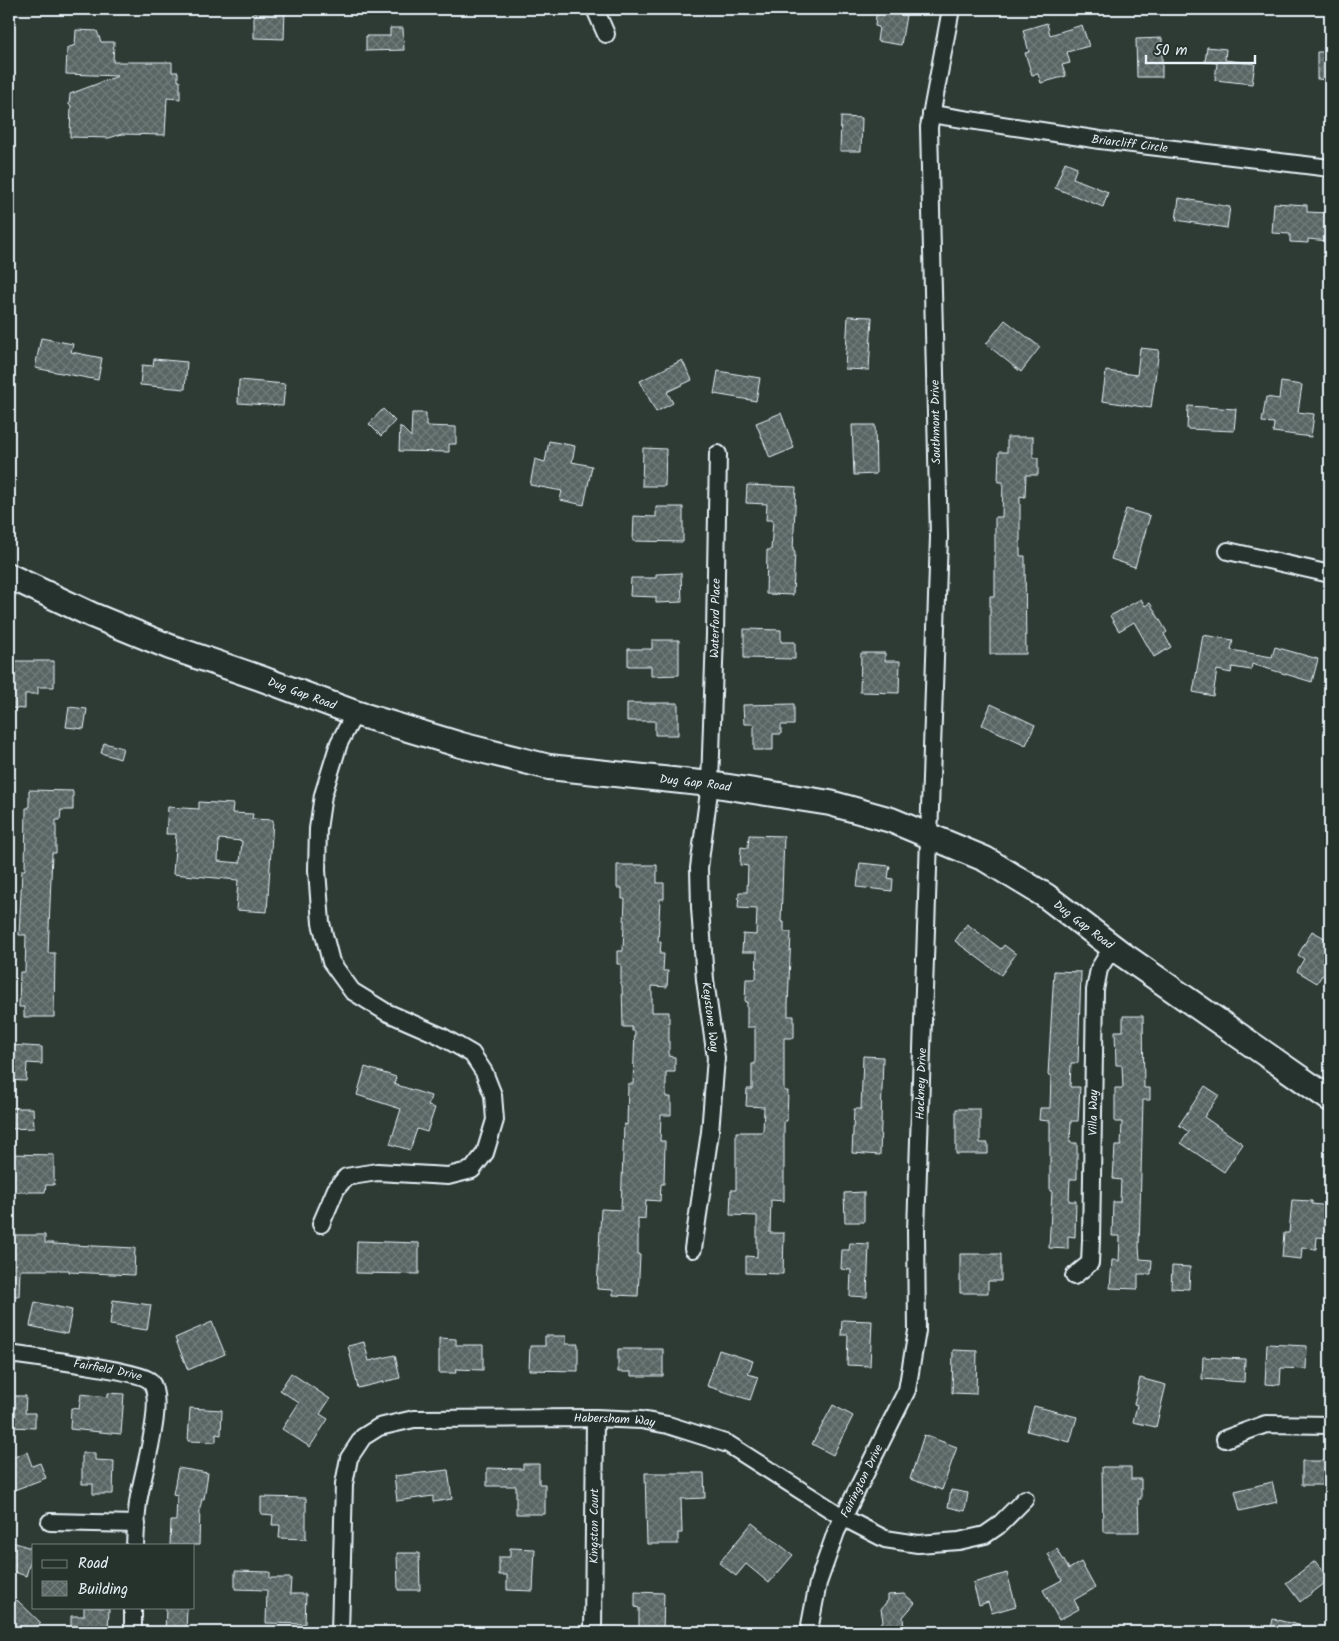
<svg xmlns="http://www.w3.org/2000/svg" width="1339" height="1641" font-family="Kalam,sans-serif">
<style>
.building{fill:url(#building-cross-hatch);stroke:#e8f1f8;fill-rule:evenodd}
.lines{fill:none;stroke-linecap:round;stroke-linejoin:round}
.street-casing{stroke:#e8f1f8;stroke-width:20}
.secondary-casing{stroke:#e8f1f8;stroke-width:28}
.street{stroke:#26332d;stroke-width:16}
.secondary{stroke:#26332d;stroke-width:24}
.labels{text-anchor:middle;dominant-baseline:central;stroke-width:4;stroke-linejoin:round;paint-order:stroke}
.street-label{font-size:12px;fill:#e8f1f8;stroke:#26332d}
</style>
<defs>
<pattern id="building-cross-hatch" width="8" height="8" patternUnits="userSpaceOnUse" patternTransform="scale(1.25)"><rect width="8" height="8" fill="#596563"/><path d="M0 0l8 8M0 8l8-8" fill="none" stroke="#717c7a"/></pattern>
</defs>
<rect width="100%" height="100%" fill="#2e3b35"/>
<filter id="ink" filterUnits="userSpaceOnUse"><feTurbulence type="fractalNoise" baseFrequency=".02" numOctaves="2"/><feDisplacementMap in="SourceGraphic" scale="10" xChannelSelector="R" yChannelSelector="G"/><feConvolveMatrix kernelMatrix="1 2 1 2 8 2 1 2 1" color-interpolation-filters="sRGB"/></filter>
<g filter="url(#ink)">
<g class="building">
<path d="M254,9H285L284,39L254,38Z"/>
<path d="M880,9H907L901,45L877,41L879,27L875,26L876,15H879Z"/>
<path d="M1047,23L1050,35L1082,25L1089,46L1067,52L1070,63L1062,65L1066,76L1041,83L1038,74L1032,75L1025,53L1029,52L1023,30Z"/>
<path d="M390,28H403L404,50L366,51V36H390Z"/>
<path d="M76,30L97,31L101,42H114L113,62H172V72H178V81H180V99L167,98L165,135L122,134L109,138L70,137L71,105H69L70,94L118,76L66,74L67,48L75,45Z"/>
<path d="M1162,38V77H1137L1136,39Z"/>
<path d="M1207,47L1226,49L1225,60L1255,64L1252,84L1215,80L1217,63L1205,62Z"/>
<path d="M1317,52H1330V80L1317,79Z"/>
<path d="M841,117L862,118L861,151H840Z"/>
<path d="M1065,162L1077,167L1073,178L1108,192L1103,207L1055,188Z"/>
<path d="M1179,198L1230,207L1227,228L1176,220Z"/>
<path d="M1274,203L1307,205V212L1330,213L1328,241L1308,239V243L1290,242V234L1272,233Z"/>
<path d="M848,316L872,317L869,370L845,369Z"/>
<path d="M1005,320L1040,347L1021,372L986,344Z"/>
<path d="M41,338L73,344L71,352L102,358L98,380L35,368Z"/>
<path d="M1140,348L1159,350L1151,408L1102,401L1106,371L1137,375Z"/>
<path d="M154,359L187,362L185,389L140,385L142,365L153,366Z"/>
<path d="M682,360L692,380L667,392L673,403L656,412L640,381Z"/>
<path d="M718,371L760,378L756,401L714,394Z"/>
<path d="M239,380L285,384L283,406L238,403Z"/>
<path d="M1281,382L1302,385L1298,412L1314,414L1311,437L1273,432L1274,423L1262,422L1266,397L1279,399Z"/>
<path d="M1188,406L1236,409L1234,431L1187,429Z"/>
<path d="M383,409L395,421L381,436L369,424Z"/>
<path d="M412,413H426V426L456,427V444H449V452L399,451L400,426L411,437Z"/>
<path d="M781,413L794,448L770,458L756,423Z"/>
<path d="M852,425H875L876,474L854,475Z"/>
<path d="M1007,437H1033V458H1038V475H1026L1025,497L1020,496V556H1025L1026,654H990V596H995V517H1002L1003,482H998L999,452H1007Z"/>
<path d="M549,441L575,446L572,462L592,466L584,505L560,500L562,491L530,485L535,459L545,462Z"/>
<path d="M643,448L666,449L665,486H642Z"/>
<path d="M747,485L796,487L793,551H795L793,595L766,594L767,550H771L773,520H766L767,504L746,503Z"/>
<path d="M656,507H683V542L633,541L634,516L656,517Z"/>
<path d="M1126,509L1150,516L1135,567L1111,559Z"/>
<path d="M681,573L682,602L656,603V597L630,596L631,578H656V574Z"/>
<path d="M1141,599L1145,606L1150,603L1167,632L1164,634L1171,647L1154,657L1134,622L1119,631L1110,616Z"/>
<path d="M744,629L781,630V642H795V659L744,658Z"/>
<path d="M1203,635L1233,640L1231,650L1272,657L1275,647L1318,659L1312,682L1252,664L1251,670L1232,667L1231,673L1217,670L1213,696L1193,692Z"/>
<path d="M652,640H679V675L651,676V666H628V649H652Z"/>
<path d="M861,653H885V661H900L899,693L860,692Z"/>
<path d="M9,661H54V687H38V694H25V709L9,708Z"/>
<path d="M627,703H678V735H655V721H627Z"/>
<path d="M794,704V725H781V734H773V750H754V724H744L743,705Z"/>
<path d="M991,704L1035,725L1026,745L982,725Z"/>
<path d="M69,707L87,709L84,729L66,727Z"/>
<path d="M104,743L123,748L120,759L101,753Z"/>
<path d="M29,790L73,791V810H61L60,820H56V853H52L48,953H55L54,1017H24V1007H19L20,972H25L26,935H19L22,870H25L26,808H29Z"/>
<path d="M199,802L233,804L232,813L253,814L252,819L273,820L267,912L236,910L238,880L173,874L176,834H166L168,807L199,809ZM219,839L242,841L240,863L218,861Z"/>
<path d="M749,835L784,836L781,922H784V932H791L788,1005V1016H794V1038H784V1091H788L787,1121H784V1201L771,1200L770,1233H784L783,1274L746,1273V1256L757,1257V1216L730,1215L731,1190H736V1132H763L764,1107L746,1106L747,1089H752V1064H755V1027H747V1002H745L746,979H756L757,952H742L743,934L756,935L757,909L738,908L739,892H747L748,866L740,865L741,847L748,848Z"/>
<path d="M860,863L890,866L888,878L893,879L892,891L857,887Z"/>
<path d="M617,865H657V883H664V899H660L658,942H661L660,954H664L663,971H668L667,987L652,986V1012H669V1056L675,1057V1072H666V1097H671V1115H661L660,1141H665L664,1184H661L660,1201L646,1200L645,1219L638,1218V1255H640L638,1296L613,1295V1290L597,1289L601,1209L621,1210L624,1124L627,1125L628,1084H633L635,1031H632V1027H623L622,985H621V964H617V951H623L625,899H622V888H617Z"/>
<path d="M967,924L1001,949L1004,945L1016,954L1001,975L955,941Z"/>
<path d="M1312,931L1330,941V980L1322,975L1317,983L1297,971L1304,959L1298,955Z"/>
<path d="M1054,971L1081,972L1078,1063H1071L1070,1087H1080L1078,1121H1071L1070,1143H1077V1179H1070L1069,1201H1076L1075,1237L1068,1236V1249L1049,1248L1052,1191H1050V1121L1039,1120L1040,1108H1050L1051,1075H1048Z"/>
<path d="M1123,1016H1143L1144,1088H1150V1100H1143L1139,1247L1140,1259L1152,1260L1151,1274H1138V1289L1110,1288L1112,1260L1119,1261L1120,1236H1112L1113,1202H1120L1121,1180L1113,1179L1115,1146H1121L1122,1122H1115V1088H1123L1122,1065H1116L1115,1031H1123Z"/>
<path d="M9,1045L42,1047V1064L27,1063L26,1081L9,1080Z"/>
<path d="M863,1056L883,1057L880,1155L852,1153L854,1109H861Z"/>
<path d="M365,1067L396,1077L394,1084L431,1096L428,1106L435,1108L427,1132L417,1129L410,1150L390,1144L401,1109L357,1095Z"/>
<path d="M1205,1086L1219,1095L1204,1117L1243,1144L1224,1172L1181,1143L1189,1132L1179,1125Z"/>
<path d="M9,1108H33L34,1128L9,1129Z"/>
<path d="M956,1109H980V1143H988V1154H956Z"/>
<path d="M9,1154L54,1155V1185H46L45,1192H9Z"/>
<path d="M864,1192V1222H845L844,1193Z"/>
<path d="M1292,1200L1312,1201V1204L1330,1206V1238L1317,1237L1316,1249L1302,1248L1301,1259L1282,1257L1284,1233H1289Z"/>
<path d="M9,1235H45V1243H53V1244L135,1248L134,1275L69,1272V1270H20L19,1296H9Z"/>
<path d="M357,1241L419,1243V1274L356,1273Z"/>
<path d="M850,1243L869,1244L867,1297L850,1296L851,1270L841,1269L842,1250H849Z"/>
<path d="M960,1254H1001V1281H988V1293H960Z"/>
<path d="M1172,1266L1190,1267L1189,1289L1171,1288Z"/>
<path d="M113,1300L151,1305L147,1330L110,1325Z"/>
<path d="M35,1302L72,1310L67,1334L30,1326Z"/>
<path d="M842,1320L872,1321L870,1366L847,1365L848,1335H841Z"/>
<path d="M212,1322L225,1354L188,1370L175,1338Z"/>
<path d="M545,1336H566V1344H578V1371L529,1370L530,1346H545Z"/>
<path d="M439,1338L456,1339V1345H483V1370L455,1369L456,1373H439Z"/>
<path d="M364,1342L369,1361L395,1355L400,1378L358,1388L348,1346Z"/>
<path d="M1267,1344L1307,1346L1306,1369L1281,1368L1280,1385L1265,1384Z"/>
<path d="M618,1349H663V1376H631V1372H618Z"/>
<path d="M719,1350L753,1361L748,1374L758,1377L750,1400L707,1386Z"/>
<path d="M953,1350L977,1351L976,1394L952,1393Z"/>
<path d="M1203,1357L1245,1359L1244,1382L1202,1379Z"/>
<path d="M291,1373L330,1399L320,1414L328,1419L310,1447L282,1429L299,1403L280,1390Z"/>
<path d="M1140,1378L1166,1385L1156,1427L1133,1422L1137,1405L1134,1404Z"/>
<path d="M108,1393L124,1394L121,1434L70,1429L71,1408L79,1409L81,1394L108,1397Z"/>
<path d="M9,1396H26L25,1413H35V1428L9,1427Z"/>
<path d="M833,1405L853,1416L833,1455L812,1444Z"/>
<path d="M1034,1406L1077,1417L1070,1442L1027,1431Z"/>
<path d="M190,1408L222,1410L221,1435L216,1434V1442L188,1441Z"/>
<path d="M924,1435L957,1447L942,1490L910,1479Z"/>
<path d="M27,1452L32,1466L40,1463L46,1478L9,1492V1459Z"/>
<path d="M82,1453H95V1460L114,1461L113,1494H93V1484H82Z"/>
<path d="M1302,1461H1329L1330,1485H1302Z"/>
<path d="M523,1464H539V1484H545V1514H516V1486H487V1468L523,1469Z"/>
<path d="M1102,1467H1131V1479H1141V1499H1138L1139,1532H1103Z"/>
<path d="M178,1468L208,1473L204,1499H202L200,1508L199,1545H170L171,1521H176L177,1495L173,1494Z"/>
<path d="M448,1470L452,1499L433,1502V1496L397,1501L394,1476Z"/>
<path d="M645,1473H704L705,1498L681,1499L682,1533H678V1544H647Z"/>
<path d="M1272,1482L1277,1502L1240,1511L1235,1491Z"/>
<path d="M951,1490L968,1493L965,1511L948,1507Z"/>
<path d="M261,1497L306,1498V1539L279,1538L280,1525H272L273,1515L261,1514Z"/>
<path d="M752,1523L793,1555L769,1583L746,1564L736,1576L719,1563Z"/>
<path d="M9,1541L34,1549L26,1576L9,1570Z"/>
<path d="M510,1548L535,1549L533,1591L507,1590V1575H499V1557H510Z"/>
<path d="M1057,1549L1069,1569L1081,1562L1095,1588L1074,1600L1079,1609L1059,1620L1043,1590L1062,1580L1048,1554Z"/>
<path d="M397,1553H419L420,1590H398Z"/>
<path d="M1315,1561L1329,1580L1300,1602L1286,1583Z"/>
<path d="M235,1571L270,1572V1578H291L290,1594H306L305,1624L266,1623L267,1590L235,1589Z"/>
<path d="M1007,1573L1016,1606L992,1613L988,1602L979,1605L973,1583Z"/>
<path d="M635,1592L664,1593L663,1632H639V1608L635,1607Z"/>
<path d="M904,1594L915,1603L903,1617L904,1632H873L883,1621L881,1609L888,1600V1595Z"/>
<path d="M17,1600L41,1623L32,1632H9V1608Z"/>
<path d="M84,1607L109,1608L108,1632H71V1616H84Z"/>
<path d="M166,1607H187L186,1632H165Z"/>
<path d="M1273,1619L1311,1628L1310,1632H1270Z"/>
</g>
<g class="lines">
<defs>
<g id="street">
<path d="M595,9L606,34"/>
<path id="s1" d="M931,114L1100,140L1330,168"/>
<path d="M1228,551L1330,574"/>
<path d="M321,1224L336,1189L346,1177L377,1172L448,1176L472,1170L485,1153L495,1120L493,1095L484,1072L472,1054L441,1036L386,1012L352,991L331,962L321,923L317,870L318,829L323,795L339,743L355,713"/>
<path id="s2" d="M693,1249L710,1132L716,1058L705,980L700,907L699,868L710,784L715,634L718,454"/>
<path id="s3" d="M1074,1276L1090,1263L1091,1240L1095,990L1099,969L1113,946"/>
<path id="s4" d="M9,1354C30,1357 141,1371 150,1381C167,1400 141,1477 138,1503C136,1517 136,1531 135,1545"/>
<path d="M1225,1439L1266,1424L1330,1425"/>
<path d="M50,1522L137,1524"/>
<path d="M133,1632V1607"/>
<path id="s5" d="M340,1632L344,1484L349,1458L363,1437L379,1427L414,1419L595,1418L641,1420L668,1425L728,1444L844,1518L885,1539L918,1544L959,1541L985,1535L998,1526L1025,1499"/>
<path id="s6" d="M593,1632L595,1418"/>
<path id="s7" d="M811,1632L810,1625L818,1583L836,1532L907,1390L917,1331L916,1231L939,537L929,127L951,9"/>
</g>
<g id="secondary">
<path id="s8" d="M9,576L92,615L170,647L260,678L355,713L461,745L549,767L710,784L830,803L891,820L985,859L1046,896L1122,954L1330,1099"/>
</g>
</defs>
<use href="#street" class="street-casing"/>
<use href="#secondary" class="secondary-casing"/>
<use href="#street" class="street"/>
<use href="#secondary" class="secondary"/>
</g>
</g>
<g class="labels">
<g class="street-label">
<text stroke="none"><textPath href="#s1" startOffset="201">Briarcliff Circle</textPath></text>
<text transform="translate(936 422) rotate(-91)">Southmont Drive</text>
<text stroke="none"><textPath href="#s2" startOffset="634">Waterford Place</textPath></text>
<text stroke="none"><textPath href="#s8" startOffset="316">Dug Gap Road</textPath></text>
<text stroke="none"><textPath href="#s8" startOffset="721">Dug Gap Road</textPath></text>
<text stroke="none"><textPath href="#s8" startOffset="1141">Dug Gap Road</textPath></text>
<text transform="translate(710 1017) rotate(83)">Keystone Way</text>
<text stroke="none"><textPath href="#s7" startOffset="570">Hackney Drive</textPath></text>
<text stroke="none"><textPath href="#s3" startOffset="171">Villa Way</textPath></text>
<text stroke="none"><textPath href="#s4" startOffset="100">Fairfield Drive</textPath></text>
<text stroke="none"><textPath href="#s5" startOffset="455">Habersham Way</textPath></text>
<text stroke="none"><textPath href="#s7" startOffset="161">Fairington Drive</textPath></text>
<text stroke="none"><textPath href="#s6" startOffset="106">Kingston Court</textPath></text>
</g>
</g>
<rect width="1339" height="1641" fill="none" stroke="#26332d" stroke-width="30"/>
<rect x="15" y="15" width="1309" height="1611" fill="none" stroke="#e8f1f8" stroke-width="2" filter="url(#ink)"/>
<rect x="32" y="1544" width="162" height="65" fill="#26332d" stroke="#747f7e"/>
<rect x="42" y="1560" width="25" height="8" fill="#26332d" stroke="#747f7e"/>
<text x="78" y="1568" font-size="15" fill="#e8f1f8">Road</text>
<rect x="42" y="1581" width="25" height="15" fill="url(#building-cross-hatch)" stroke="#747f7e"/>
<text x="78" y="1594" font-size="15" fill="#e8f1f8">Building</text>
<path d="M1146 55v8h109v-8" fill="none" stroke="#e8f1f8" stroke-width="2.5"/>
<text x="1154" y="55" font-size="15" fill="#e8f1f8" stroke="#26332d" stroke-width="4" paint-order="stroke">50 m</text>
</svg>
